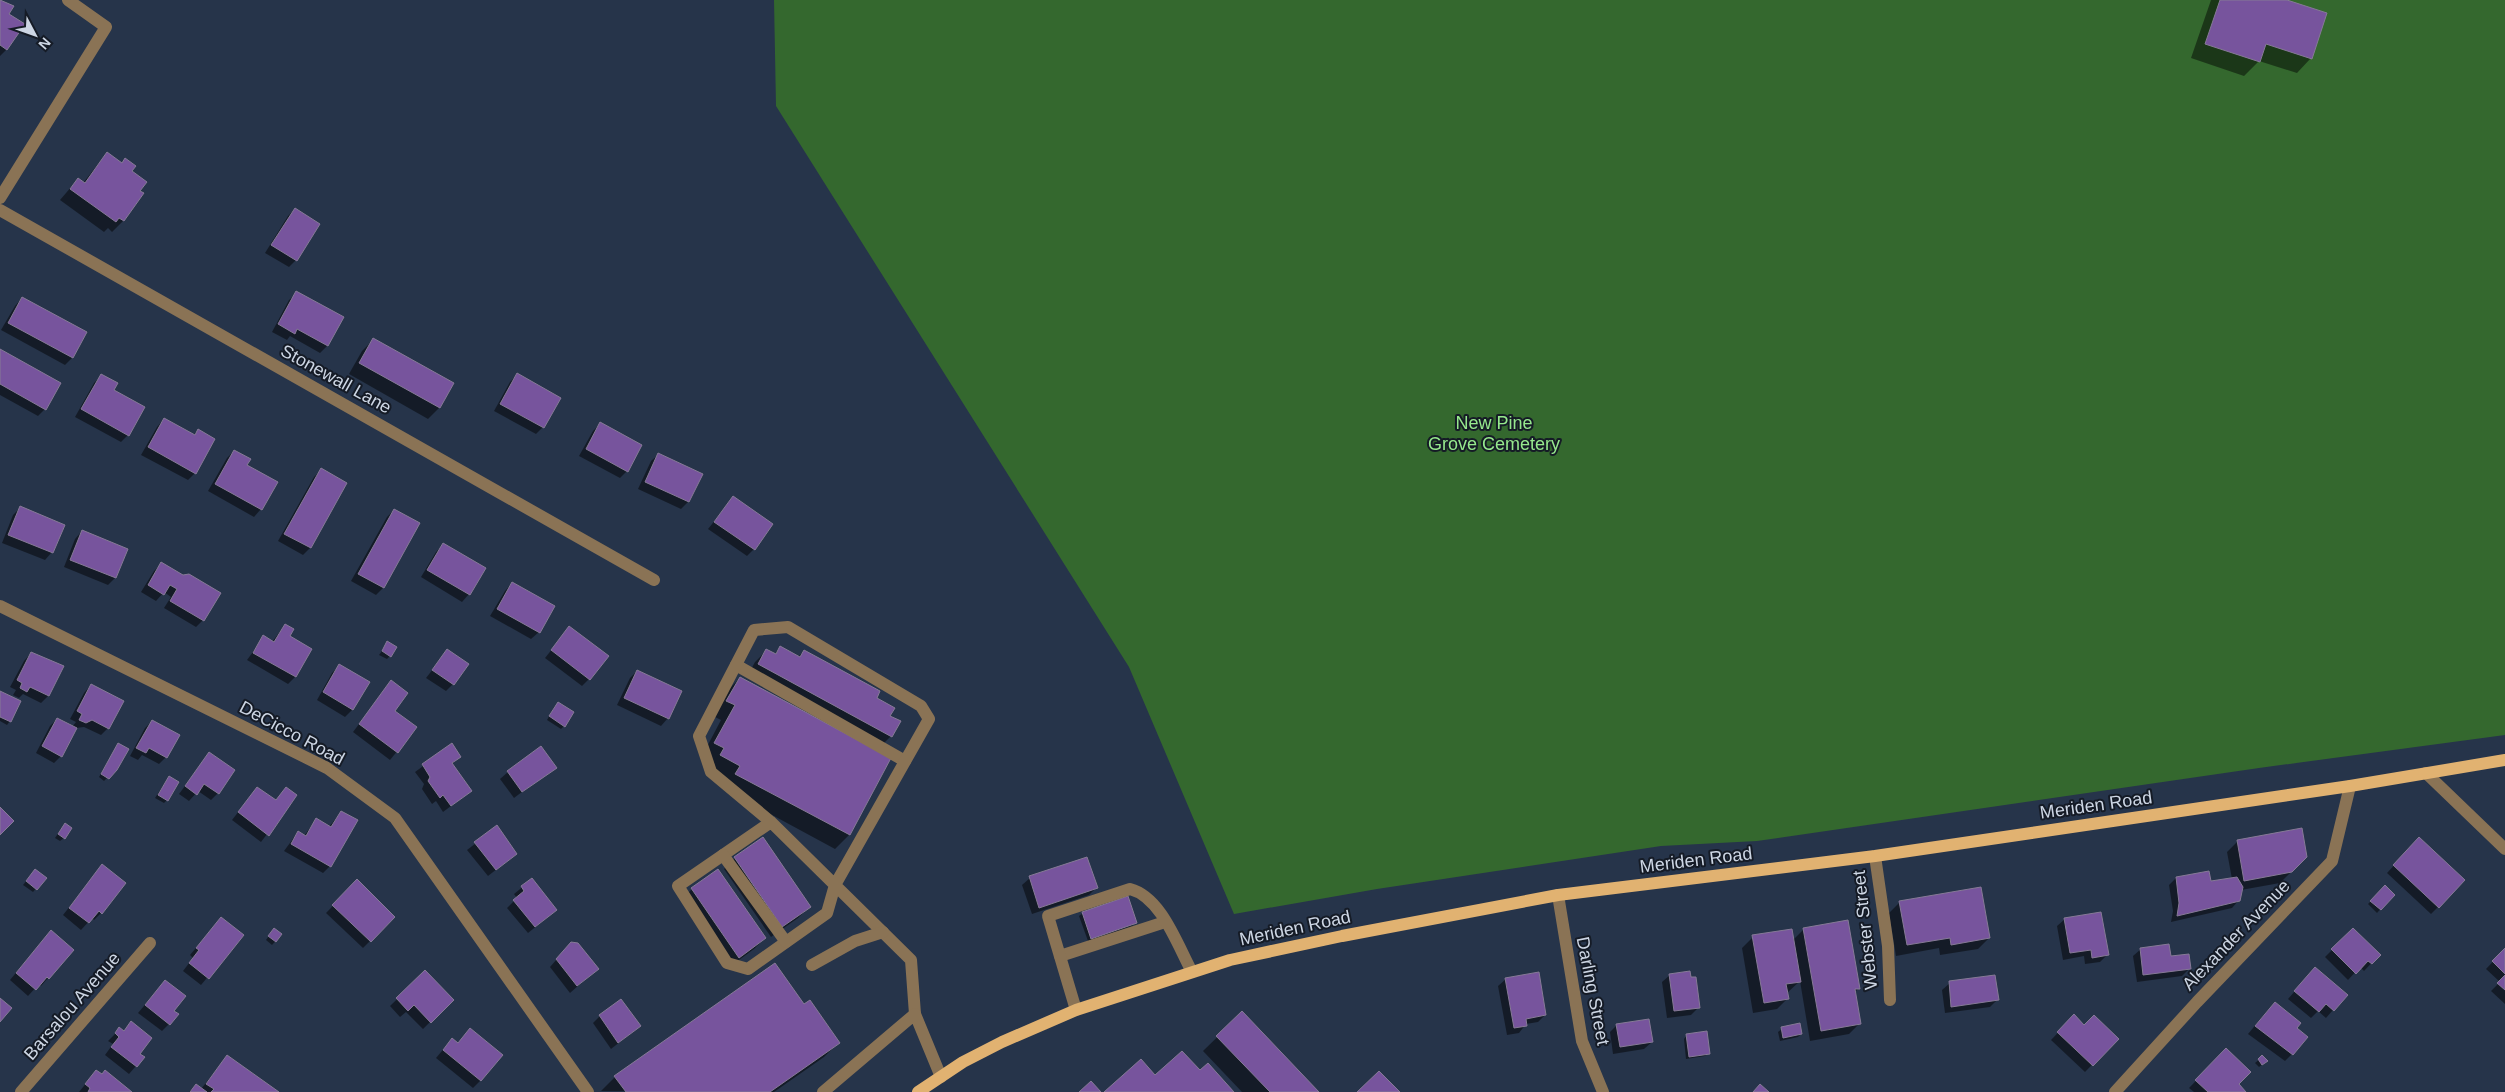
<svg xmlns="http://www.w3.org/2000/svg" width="2505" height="1092" font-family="Helvetica,sans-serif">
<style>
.green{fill:#34682e}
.shadow{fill:#0007}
.building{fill:#77549d;stroke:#867a96}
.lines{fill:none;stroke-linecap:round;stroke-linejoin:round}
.minor{stroke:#8a7355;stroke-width:12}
.major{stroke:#e1b271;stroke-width:12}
.labels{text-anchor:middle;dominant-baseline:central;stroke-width:4;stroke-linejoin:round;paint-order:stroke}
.street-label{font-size:18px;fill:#cdd6e4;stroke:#151b26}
.park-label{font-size:18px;fill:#96e88d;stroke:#151b26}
</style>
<rect width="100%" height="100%" fill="#26344a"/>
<path class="green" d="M774,0H2505V735L2259,768L1757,841L1661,846L1377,889L1234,914L1129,667L776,106Z"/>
<g class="shadow">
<path d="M0,0L12,7L7,14V49L0,56Z"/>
<path d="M2211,0H2283L2311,58L2297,73L2259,61L2244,76L2191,58Z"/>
<path d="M107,153L130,171L138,191L142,194L123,221L112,232L108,228L104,232L60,200L78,179L83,183Z"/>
<path d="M295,209L296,260L289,267L265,253L288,216Z"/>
<path d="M297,293L342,318L327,346L320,353L290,336L287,340L272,332L289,300Z"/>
<path d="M22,298L72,358L65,365L1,330L15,306Z"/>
<path d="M373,340L452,384L439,408L428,419L349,374L362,351Z"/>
<path d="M0,351L45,409L38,416L0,395Z"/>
<path d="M517,375L543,427L536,434L494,411L510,382Z"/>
<path d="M101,376L112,390L128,435L121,442L75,417L94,383Z"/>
<path d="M164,419L193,435L198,431L195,473L188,480L141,455L157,427Z"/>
<path d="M600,424L627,471L620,478L579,456L593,431Z"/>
<path d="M234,451L246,465L261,509L254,517L208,491L227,458Z"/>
<path d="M659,454L701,474L688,502L681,509L638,489L651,461Z"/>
<path d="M321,470L346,483L310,548L303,555L278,541L314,477Z"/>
<path d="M733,498L754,549L747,556L708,529Z"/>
<path d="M20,508L52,552L45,560L2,543L13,515Z"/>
<path d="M394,510L418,523L383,588L376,595L351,581L387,517Z"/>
<path d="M82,531L127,550L115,578L108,585L64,567L75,539Z"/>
<path d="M443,545L469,594L462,602L421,577L436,552Z"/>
<path d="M161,564L203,620L196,627L164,608L171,597L164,592L156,601L141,592L154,571Z"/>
<path d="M512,583L553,606L539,632L531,639L490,616L505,591Z"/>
<path d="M285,625L288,636L310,650L295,677L288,684L247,660L264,637L272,642Z"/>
<path d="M569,628L589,679L582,686L545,658Z"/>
<path d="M388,643L390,656L387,659L379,655Z"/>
<path d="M780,648L798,657L804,651L875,699L888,716L891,736L880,747L748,675L755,662L766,651L774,655Z"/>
<path d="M448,650L453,684L446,691L426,678Z"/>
<path d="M31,653L62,666L48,696L41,703L23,694L19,698L13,695L16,690L10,687L24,661Z"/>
<path d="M339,666L352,710L345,717L317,700L332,673Z"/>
<path d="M637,671L668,718L661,726L617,705L630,678Z"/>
<path d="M740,678L890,759L849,835L835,849L722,788L701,758L721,720L713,716L725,693Z"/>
<path d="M391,682L393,711L416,728L390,760L353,732Z"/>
<path d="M91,685L108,728L101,735L84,727L76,728L61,756L54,763L36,753L50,726L57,719L72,727L76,722L70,719L84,693Z"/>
<path d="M0,692L10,721L7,725L0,721Z"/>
<path d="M555,706L564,726L561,729L547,720Z"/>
<path d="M152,721L166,757L159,764L142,755L138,760L130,756L145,728Z"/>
<path d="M118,745L116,769L104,781L99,777Z"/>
<path d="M452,745L460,756L452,764L471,791L443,812L436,801L432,804L422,789L424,784L415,772Z"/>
<path d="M209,754L218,793L211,800L198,791L189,801L179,794Z"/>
<path d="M555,767L514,798L500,779L508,772Z"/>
<path d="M169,777L167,800L164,803L155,798Z"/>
<path d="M257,788L275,801L286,789L296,796L261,842L232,820Z"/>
<path d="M341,812L330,866L323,873L284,851L298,832L304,836L316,820L329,827Z"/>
<path d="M497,827L516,854L488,876L467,850Z"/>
<path d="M62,828L64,838L60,841L55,838Z"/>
<path d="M2238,841L2292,871L2280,883L2241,890L2239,900L2232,908L2171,922L2173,911L2169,885L2176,878L2210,883L2232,879L2227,852Z"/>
<path d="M2412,846L2438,907L2431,914L2387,873Z"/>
<path d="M735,858L809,907L798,918L771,937L724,869Z"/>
<path d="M102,866L101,913L94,920L92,918L81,930L63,915Z"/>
<path d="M32,874L45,878L33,892L23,885Z"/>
<path d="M1030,878L1096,888L1089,895L1032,914L1022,885Z"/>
<path d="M531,880L548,917L528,933L507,908L517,898L514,894Z"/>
<path d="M357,881L394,917L363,948L326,913Z"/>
<path d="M2385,887L2393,895L2377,913L2368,904Z"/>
<path d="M692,889L765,938L754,949L728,968L681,900Z"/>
<path d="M1900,902L1989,938L1978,949L1940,955L1939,948L1896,956L1889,913Z"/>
<path d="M1083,913L1135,923L1132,926L1088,941L1079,916Z"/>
<path d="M221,918L242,936L201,985L183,971L193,958L190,955Z"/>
<path d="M2065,919L2107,955L2100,962L2085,964L2084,956L2063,960L2057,926Z"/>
<path d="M1804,929L1859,988L1855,992L1860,1023L1849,1034L1810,1041L1800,981L1787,993L1788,998L1777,1009L1753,1013L1742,948L1753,937L1793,940Z"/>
<path d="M2353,929L2379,955L2364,971L2360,967L2348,980L2325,957Z"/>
<path d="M271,933L281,935L272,945L266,940Z"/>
<path d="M44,939L48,978L41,986L39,984L28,996L10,980Z"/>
<path d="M2141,949L2170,958L2190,968L2182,976L2137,982L2133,956Z"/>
<path d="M2505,949V1004L2491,991L2500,982L2486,969Z"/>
<path d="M564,951L597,969L570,993L550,967Z"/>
<path d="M425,972L452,1000L423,1029L406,1012L400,1017L390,1006Z"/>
<path d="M1670,975L1699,1007L1691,1015L1667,1018L1662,982Z"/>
<path d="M2308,976L2346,995L2326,1018L2318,1011L2311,1018L2288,999Z"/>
<path d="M1506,979L1545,1015L1538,1022L1526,1024L1519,1033L1507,1035L1498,986Z"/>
<path d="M165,981L172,1011L169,1024L162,1031L138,1013Z"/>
<path d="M1950,983L1998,999L1990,1007L1945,1013L1942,990Z"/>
<path d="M804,1006L838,1043L824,1057L774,1092L601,1091L615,1077Z"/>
<path d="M2268,1010L2295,1028L2292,1054L2285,1061L2248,1034Z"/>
<path d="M1242,1013L1317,1092H1242L1203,1051Z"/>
<path d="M600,1016L640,1026L611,1049L593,1023Z"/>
<path d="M2074,1016L2084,1026L2117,1039L2085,1072L2051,1040Z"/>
<path d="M131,1023L138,1054L143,1058L129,1074L105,1055L113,1044L108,1041L120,1029L123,1032Z"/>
<path d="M1617,1025L1652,1042L1644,1049L1613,1054L1610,1032Z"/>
<path d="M1782,1029L1801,1034L1798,1037L1780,1041L1778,1032Z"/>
<path d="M1687,1035L1709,1053L1705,1056L1686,1059L1684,1039Z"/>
<path d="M452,1039L458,1044L481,1080L473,1088L436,1058Z"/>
<path d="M2226,1050L2237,1084L2244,1092H2194L2189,1088Z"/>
<path d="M227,1057L277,1092H189L196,1085L201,1089Z"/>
<path d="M2262,1057L2263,1064L2259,1067L2255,1063Z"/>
<path d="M96,1071L130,1092H79Z"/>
</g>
<g class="building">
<path d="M0,0L14,6L9,14L25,24L7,50L0,45Z"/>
<path d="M2220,0H2287L2327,13L2312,59L2266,44L2260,62L2205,44Z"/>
<path d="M107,152L122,163L125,158L136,166L132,171L147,182L140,191L144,193L124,221L119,218L116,222L70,189L78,178L85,183Z"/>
<path d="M295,208L320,224L297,261L271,245Z"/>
<path d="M296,291L344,317L328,346L297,329L295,334L278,324Z"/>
<path d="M22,297L87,332L73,358L8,323Z"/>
<path d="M373,338L454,383L440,408L359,363Z"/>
<path d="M0,349L61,383L46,410L0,384Z"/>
<path d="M517,373L561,398L544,428L500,404Z"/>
<path d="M101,374L118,383L114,390L145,407L129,436L81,409Z"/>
<path d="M164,418L195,435L198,429L215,439L196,474L148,447Z"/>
<path d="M600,422L642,445L628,472L586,449Z"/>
<path d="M234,450L251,459L247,465L278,482L262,510L215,484Z"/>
<path d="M658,453L703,474L689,502L645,482Z"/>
<path d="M321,468L347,483L311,548L284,534Z"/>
<path d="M733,496L773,524L755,550L714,522Z"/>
<path d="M20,506L65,525L53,553L8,535Z"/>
<path d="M394,509L420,523L384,588L358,574Z"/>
<path d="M82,530L128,549L116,578L70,560Z"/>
<path d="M443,543L486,568L470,595L427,570Z"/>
<path d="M161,562L183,575L189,574L221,593L204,621L170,601L177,589L170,585L164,595L148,585Z"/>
<path d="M512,582L555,606L540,633L497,609Z"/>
<path d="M285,624L294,629L290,636L312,649L296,677L253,653L263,635L274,642Z"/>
<path d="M569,626L609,656L590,680L551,650Z"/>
<path d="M387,641L397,647L391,657L382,651Z"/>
<path d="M780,646L800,657L804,650L880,691L877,698L895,708L890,716L901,721L892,737L758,664L766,649L776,654Z"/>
<path d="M447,649L469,664L454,685L432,670Z"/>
<path d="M31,652L64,666L49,696L30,687L27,692L20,688L22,683L17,680Z"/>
<path d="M339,664L370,682L353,710L323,692Z"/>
<path d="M637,670L682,691L669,719L624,698Z"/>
<path d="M740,677L891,758L850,835L735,774L740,766L720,755L724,748L714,743L735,705L726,701Z"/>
<path d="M391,680L408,693L395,711L417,727L398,753L359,724Z"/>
<path d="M91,684L124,701L109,729L92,720L86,723L79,720L82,714L77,711Z"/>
<path d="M0,691L21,701L11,722L0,717Z"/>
<path d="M558,702L574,712L565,727L549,716Z"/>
<path d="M57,718L77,728L62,757L42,746Z"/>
<path d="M152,720L180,735L167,758L149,748L146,753L136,748Z"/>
<path d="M118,743L129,749L117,770L109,779L101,774Z"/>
<path d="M452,743L461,757L452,763L472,791L451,806L443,795L440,798L428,781L430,777L422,764Z"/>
<path d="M541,746L557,768L522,792L507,771Z"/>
<path d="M209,752L235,770L219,794L204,784L197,795L185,786Z"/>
<path d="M169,776L179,782L168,801L158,795Z"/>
<path d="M257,787L276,800L286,787L297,795L269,836L238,812Z"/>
<path d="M0,807L14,821L0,835Z"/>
<path d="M341,811L358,820L331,867L291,844L298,831L306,836L316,818L331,827Z"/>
<path d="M65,823L72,828L65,839L58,834Z"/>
<path d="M497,825L517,854L496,870L474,842Z"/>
<path d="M2302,828L2307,857L2292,872L2244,881L2237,840Z"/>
<path d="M763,837L811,907L782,927L734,857Z"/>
<path d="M2419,837L2465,880L2439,908L2393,865Z"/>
<path d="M1087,857L1098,888L1039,908L1029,876Z"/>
<path d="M102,864L126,883L102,914L99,911L89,923L69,908Z"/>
<path d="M35,869L47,878L37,890L26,881Z"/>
<path d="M718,869L766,938L739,958L691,888Z"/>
<path d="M2209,871L2211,881L2237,877L2243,887L2240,901L2177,916L2179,903L2176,877Z"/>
<path d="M532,878L557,910L535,927L513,900L524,891L521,886Z"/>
<path d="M357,879L395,917L371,942L332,905Z"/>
<path d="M2385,885L2395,895L2381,910L2370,901Z"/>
<path d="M1981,887L1990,938L1951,945L1950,938L1907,945L1899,901Z"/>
<path d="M1128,896L1137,923L1091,939L1082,912Z"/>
<path d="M2101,912L2109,955L2092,958L2091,950L2070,953L2064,918Z"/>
<path d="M221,917L244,935L209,979L189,963L199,950L196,948Z"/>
<path d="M1848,920L1860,989H1855L1861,1024L1821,1031L1803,928Z"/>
<path d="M274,928L282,934L276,942L268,936Z"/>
<path d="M2353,928L2381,955L2372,964L2368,961L2356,974L2331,949Z"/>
<path d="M1792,929L1801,982L1786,984L1789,999L1764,1003L1752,935Z"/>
<path d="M51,930L74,950L49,979L47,977L36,990L16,973Z"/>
<path d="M571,942L578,943L599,969L577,986L556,959Z"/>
<path d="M2169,944L2171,956L2189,954L2191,969L2143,975L2140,948Z"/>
<path d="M2505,948V974L2492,961Z"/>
<path d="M775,963L804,1004L810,1000L840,1043L770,1092H626L614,1076Z"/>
<path d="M2315,967L2348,995L2334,1011L2326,1004L2319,1012L2294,991Z"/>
<path d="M425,970L454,1000L431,1023L414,1005L408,1011L396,998Z"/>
<path d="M1690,971L1691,977H1696L1700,1008L1674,1011L1669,974Z"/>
<path d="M1539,972L1546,1015L1526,1019L1527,1026L1514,1028L1505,978Z"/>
<path d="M1995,975L1999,1000L1951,1007L1949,981Z"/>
<path d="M2505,975V990L2497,983Z"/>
<path d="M165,980L186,996L174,1011L179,1014L170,1025L145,1005Z"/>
<path d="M0,998L12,1008L0,1022Z"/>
<path d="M621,999L641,1026L618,1043L599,1015Z"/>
<path d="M2275,1002L2301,1023L2297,1028L2308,1037L2293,1055L2255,1026Z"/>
<path d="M1242,1011L1319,1092H1270L1216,1036Z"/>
<path d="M2074,1014L2084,1025L2094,1015L2119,1039L2093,1066L2057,1032Z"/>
<path d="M1649,1019L1653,1042L1620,1047L1616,1024Z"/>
<path d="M131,1021L152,1038L140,1054L145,1057L137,1067L111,1047L119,1037L115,1033L119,1027L124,1031Z"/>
<path d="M1800,1023L1802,1034L1783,1038L1781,1027Z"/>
<path d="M470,1028L503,1055L481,1081L443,1050L452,1038L458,1043Z"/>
<path d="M1707,1031L1710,1054L1689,1057L1686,1034Z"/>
<path d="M2226,1048L2251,1072L2239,1084L2246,1092H2208L2195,1080Z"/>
<path d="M1182,1051L1200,1070L1208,1063L1234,1092H1104L1141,1059L1155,1075Z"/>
<path d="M227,1055L279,1092H211L214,1089L206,1084Z"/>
<path d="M2262,1055L2268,1061L2262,1065L2258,1059Z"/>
<path d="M96,1070L102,1074L105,1070L132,1092H88L90,1088L85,1084Z"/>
<path d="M1379,1071L1400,1092H1357Z"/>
<path d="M1091,1081L1101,1092H1079Z"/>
<path d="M196,1084L207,1092H190Z"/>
<path d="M1760,1084L1769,1092H1753Z"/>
</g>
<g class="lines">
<g class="minor">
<path d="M0,198L106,27L68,0"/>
<path d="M0,210L654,580"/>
<path d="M0,606L327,768L395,818L588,1092"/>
<path d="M736,665L905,761"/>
<path d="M2426,773L2505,849"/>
<path d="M771,822L678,886L727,963L748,969L827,913L835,885L929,719L921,706L788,627L754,630L699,736L711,772L771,822L911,960L915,1014"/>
<path d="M723,855L786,942"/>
<path d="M1875,856L1888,946L1890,1000"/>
<path d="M1558,895L1582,1041L1603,1092"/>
<path d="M1060,956L1165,922"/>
<path d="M812,965L855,941L883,932"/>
<path d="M1076,1010L1048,916L1130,889C1161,897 1177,944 1192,972"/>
<path d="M21,1092L150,943"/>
<path d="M823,1092L915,1014L941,1077"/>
<path d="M2115,1092L2197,1002L2332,861L2350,786"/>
</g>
<path class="major" d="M918,1092L963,1062L1002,1042L1076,1010L1230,960L1342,936L1558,895L1875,856L2350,786L2505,760"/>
</g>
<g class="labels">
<g class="street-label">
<text transform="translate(336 379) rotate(29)">Stonewall Lane</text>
<text transform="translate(292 733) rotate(28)">DeCicco Road</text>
<text transform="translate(2096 805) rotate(-8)">Meriden Road</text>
<text transform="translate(1696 860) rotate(-7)">Meriden Road</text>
<text transform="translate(1295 928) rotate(-12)">Meriden Road</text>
<text transform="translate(1865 930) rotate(-96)">Webster Street</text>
<text transform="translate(2236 935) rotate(-46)">Alexander Avenue</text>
<text transform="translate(1593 991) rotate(79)">Darling Street</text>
<text transform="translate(72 1006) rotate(-49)">Barsalou Avenue</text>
</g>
<g class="park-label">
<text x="1494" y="423">New Pine<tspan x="1494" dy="21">Grove Cemetery</tspan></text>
</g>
</g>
<g transform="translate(35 35) rotate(131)" stroke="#151b26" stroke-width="4" paint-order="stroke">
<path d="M0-4L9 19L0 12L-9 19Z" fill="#cdd6e4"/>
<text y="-8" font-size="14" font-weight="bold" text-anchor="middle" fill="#cdd6e4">N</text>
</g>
</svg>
